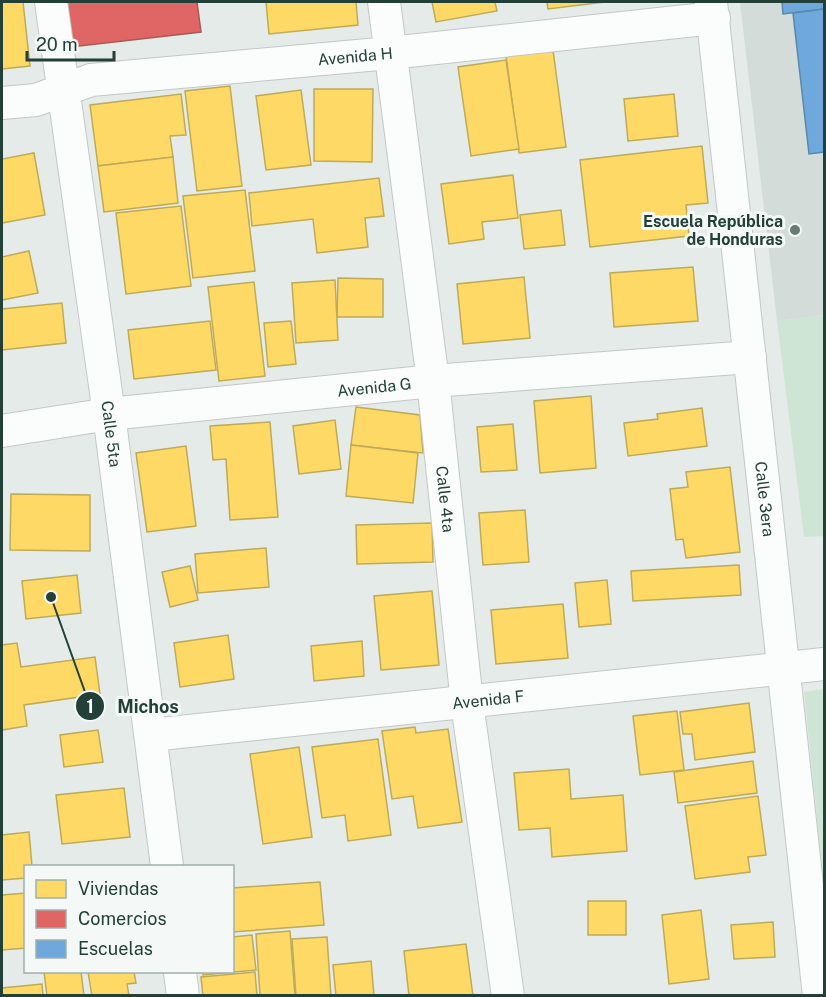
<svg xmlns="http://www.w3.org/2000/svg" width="826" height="997" font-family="'Public Sans',sans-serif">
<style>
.built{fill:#d3dcd8}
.green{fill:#cee4d5}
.homes{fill:#ffd966;stroke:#bdab58;stroke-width:1.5}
.shops{fill:#e06666;stroke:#a75a58;stroke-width:1.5}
.schools{fill:#6fa8dc;stroke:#5888ab;stroke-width:1.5}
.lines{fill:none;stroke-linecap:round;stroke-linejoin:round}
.minor-casing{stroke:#c2c8c5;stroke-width:34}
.minor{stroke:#fbfcfc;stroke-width:32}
.poi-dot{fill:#667b76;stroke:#f4f9f7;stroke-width:2}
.labels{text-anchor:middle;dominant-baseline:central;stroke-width:6;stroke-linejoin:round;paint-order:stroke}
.street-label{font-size:16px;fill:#223f38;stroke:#f4f9f7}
.poi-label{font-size:16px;font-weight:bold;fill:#223f38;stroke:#f4f9f7;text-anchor:end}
.leader{fill:none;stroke:#223f38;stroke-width:2}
.callout-dot{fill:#223f38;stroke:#f4f9f7;stroke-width:2}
.mark-label{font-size:18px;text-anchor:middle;font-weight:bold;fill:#fff}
.callout-label{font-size:18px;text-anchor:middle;font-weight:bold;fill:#223f38;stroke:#f4f9f7;stroke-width:6;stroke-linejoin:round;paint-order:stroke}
</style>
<rect width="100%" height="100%" fill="#e5ebe8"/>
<path class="built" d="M740,2H824V315L777,321Z"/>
<g class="green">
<path d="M824,315V536L804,537L777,321Z"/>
<path d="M824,689V874L823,875L804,692Z"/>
</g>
<g class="homes">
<path d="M2,2H23L30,66L2,69Z"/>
<path d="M266,2H356L358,25L269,34Z"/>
<path d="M432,2H495L497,11L436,22Z"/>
<path d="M547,2H605L548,9Z"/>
<path d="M553,50L566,147L519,153L506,56Z"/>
<path d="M506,60L519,149L471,156L458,67Z"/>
<path d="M230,86L242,186L197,191L185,91Z"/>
<path d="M314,89H373L372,162L314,161Z"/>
<path d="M301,90L311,165L266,170L256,96Z"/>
<path d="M181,94L186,135L170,136L173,157L98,166L90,105Z"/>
<path d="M674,94L678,136L628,141L624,99Z"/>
<path d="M702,146L708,203L686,205L689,236L590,247L580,160Z"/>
<path d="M34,153L45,215L2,223V159Z"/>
<path d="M173,157L178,203L104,212L98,166Z"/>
<path d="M513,175L518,218L482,222L484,239L449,244L441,184Z"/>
<path d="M379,178L384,216L365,218L368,247L317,253L313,219L252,226L249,193Z"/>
<path d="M245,190L255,271L193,278L183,196Z"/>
<path d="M181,206L191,286L126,294L116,213Z"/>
<path d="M561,210L565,245L524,249L520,215Z"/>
<path d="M29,251L38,293L2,300V257Z"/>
<path d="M693,267L698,321L614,327L610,273Z"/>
<path d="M524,277L530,338L463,344L457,284Z"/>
<path d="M338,278L383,279V317H337Z"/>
<path d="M335,280L338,340L296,343L292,283Z"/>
<path d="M254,282L265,376L219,381L208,287Z"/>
<path d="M62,303L66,343L2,350V309Z"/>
<path d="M210,321L216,370L134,379L128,330Z"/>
<path d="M291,321L296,364L268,367L264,323Z"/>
<path d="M591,396L596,468L540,473L534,401Z"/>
<path d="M356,407L420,415L423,453L351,445Z"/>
<path d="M702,408L707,446L628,456L624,423L658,419L657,414Z"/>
<path d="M335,420L341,469L299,474L293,426Z"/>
<path d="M270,422L278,517L230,520L226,459L213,460L210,426Z"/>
<path d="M513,424L517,470L481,472L477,427Z"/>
<path d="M351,445L418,453L413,503L346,496Z"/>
<path d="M186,446L196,526L147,532L136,453Z"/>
<path d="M730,467L740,552L686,558L683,539L676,540L670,489L688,487L686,472Z"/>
<path d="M11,494L90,495V551L10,550Z"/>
<path d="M525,510L529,562L483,565L479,513Z"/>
<path d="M432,523L433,562L357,564L356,525Z"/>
<path d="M266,548L269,587L198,593L195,554Z"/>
<path d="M739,565L741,595L633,601L631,571Z"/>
<path d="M190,566L198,600L170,607L162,572Z"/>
<path d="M77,575L81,613L26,619L22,581Z"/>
<path d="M607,580L611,624L579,627L575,583Z"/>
<path d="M432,591L439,665L381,670L374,596Z"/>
<path d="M563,604L568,658L496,664L491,610Z"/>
<path d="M228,635L234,679L180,687L174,643Z"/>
<path d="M362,641L364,676L314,681L311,646Z"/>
<path d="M17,643L21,667L95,657L100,694L24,705L27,726L2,730V645Z"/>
<path d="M749,703L755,752L695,760L692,734H683L680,712Z"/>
<path d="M677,711L684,770L640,775L633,716Z"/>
<path d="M415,727L416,733L448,729L462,822L418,828L413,796L392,799L382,731Z"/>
<path d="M98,730L103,762L64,767L60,735Z"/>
<path d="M378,739L391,835L348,841L345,815L322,818L312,747Z"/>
<path d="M299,747L312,837L263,844L250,754Z"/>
<path d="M753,761L757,793L678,803L674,772Z"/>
<path d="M569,769L571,799L623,795L627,851L552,857L550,828L519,830L514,773Z"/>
<path d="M124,788L130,837L62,844L56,795Z"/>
<path d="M758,796L766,855L748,857L750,872L695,879L685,806Z"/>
<path d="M29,832L32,866H26V878L2,880V835Z"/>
<path d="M320,882L324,925L232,932V888Z"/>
<path d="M26,893V948L2,950V895Z"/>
<rect x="588" y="901" width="38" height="34"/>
<path d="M701,910L709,979L669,984L662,915Z"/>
<path d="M773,922L775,957L734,959L731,925Z"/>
<path d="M290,931L295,996H260L256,934Z"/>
<path d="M252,935L256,970L203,975V972H232V937Z"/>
<path d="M327,937L331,996H296L292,939Z"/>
<path d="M466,944L473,996H409L404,951Z"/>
<path d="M371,961L374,996H336L333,965Z"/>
<path d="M44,972H81L84,996H47Z"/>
<path d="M88,972H134L136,983L127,984L129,996H92Z"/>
<path d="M255,972L257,996H203L201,977Z"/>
<path d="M42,984L43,996H2V988Z"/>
</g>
<path class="shops" d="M65,2H197L201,32L71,47Z"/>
<g class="schools">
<path d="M782,2H824V9L783,14Z"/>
<path d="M824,9V152L809,154L793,13Z"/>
</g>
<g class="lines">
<defs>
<g id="minor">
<path id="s1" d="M51,2L109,414L167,866"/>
<path id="s2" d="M384,2L433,381L467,703L508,996"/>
<path id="s3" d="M711,2L819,996"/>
<path id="s4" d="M2,103L36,100L91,80L390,53L714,18"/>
<path id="s5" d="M2,431L109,414L433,381L750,357"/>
<path id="s6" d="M151,735L824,664"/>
<path d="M180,972L183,996"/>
</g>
</defs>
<use href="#minor" class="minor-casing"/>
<use href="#minor" class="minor"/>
</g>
<circle class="poi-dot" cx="795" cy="230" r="6"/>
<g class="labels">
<g class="street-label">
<text stroke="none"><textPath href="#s4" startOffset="358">Avenida H</textPath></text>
<text stroke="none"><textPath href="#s5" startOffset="375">Avenida G</textPath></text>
<text stroke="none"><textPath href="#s1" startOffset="436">Calle 5ta</textPath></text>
<text stroke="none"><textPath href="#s2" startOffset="501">Calle 4ta</textPath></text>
<text stroke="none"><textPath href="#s3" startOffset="500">Calle 3era</textPath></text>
<text stroke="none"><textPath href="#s6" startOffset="339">Avenida F</textPath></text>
</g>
<g class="poi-label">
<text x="783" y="221">Escuela República<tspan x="783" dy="18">de Honduras</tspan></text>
</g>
</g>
<path class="leader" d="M51 597L90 706"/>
<g class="callout-dot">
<circle cx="51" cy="597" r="6"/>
<circle cx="90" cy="706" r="15"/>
</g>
<g class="mark-label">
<text x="90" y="713">1</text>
</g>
<g class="callout-label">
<text x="148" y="713">Michos</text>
</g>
<rect width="826" height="997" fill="none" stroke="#223f38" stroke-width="6"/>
<rect x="24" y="865" width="210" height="108" fill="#f4f9f7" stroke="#a0afab" stroke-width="1.5"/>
<rect x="36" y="880" width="30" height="18" fill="#ffd966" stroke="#a0afab" stroke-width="1.5"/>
<text x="78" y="895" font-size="18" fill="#223f38">Viviendas</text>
<rect x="36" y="910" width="30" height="18" fill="#e06666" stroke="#a0afab" stroke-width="1.5"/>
<text x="78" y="925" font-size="18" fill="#223f38">Comercios</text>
<rect x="36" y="940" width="30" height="18" fill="#6fa8dc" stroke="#a0afab" stroke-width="1.5"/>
<text x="78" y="955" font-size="18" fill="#223f38">Escuelas</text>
<path d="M27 51v9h87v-9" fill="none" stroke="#223f38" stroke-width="3"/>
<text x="36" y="51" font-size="18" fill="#223f38" stroke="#f4f9f7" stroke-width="4.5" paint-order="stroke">20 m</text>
</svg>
